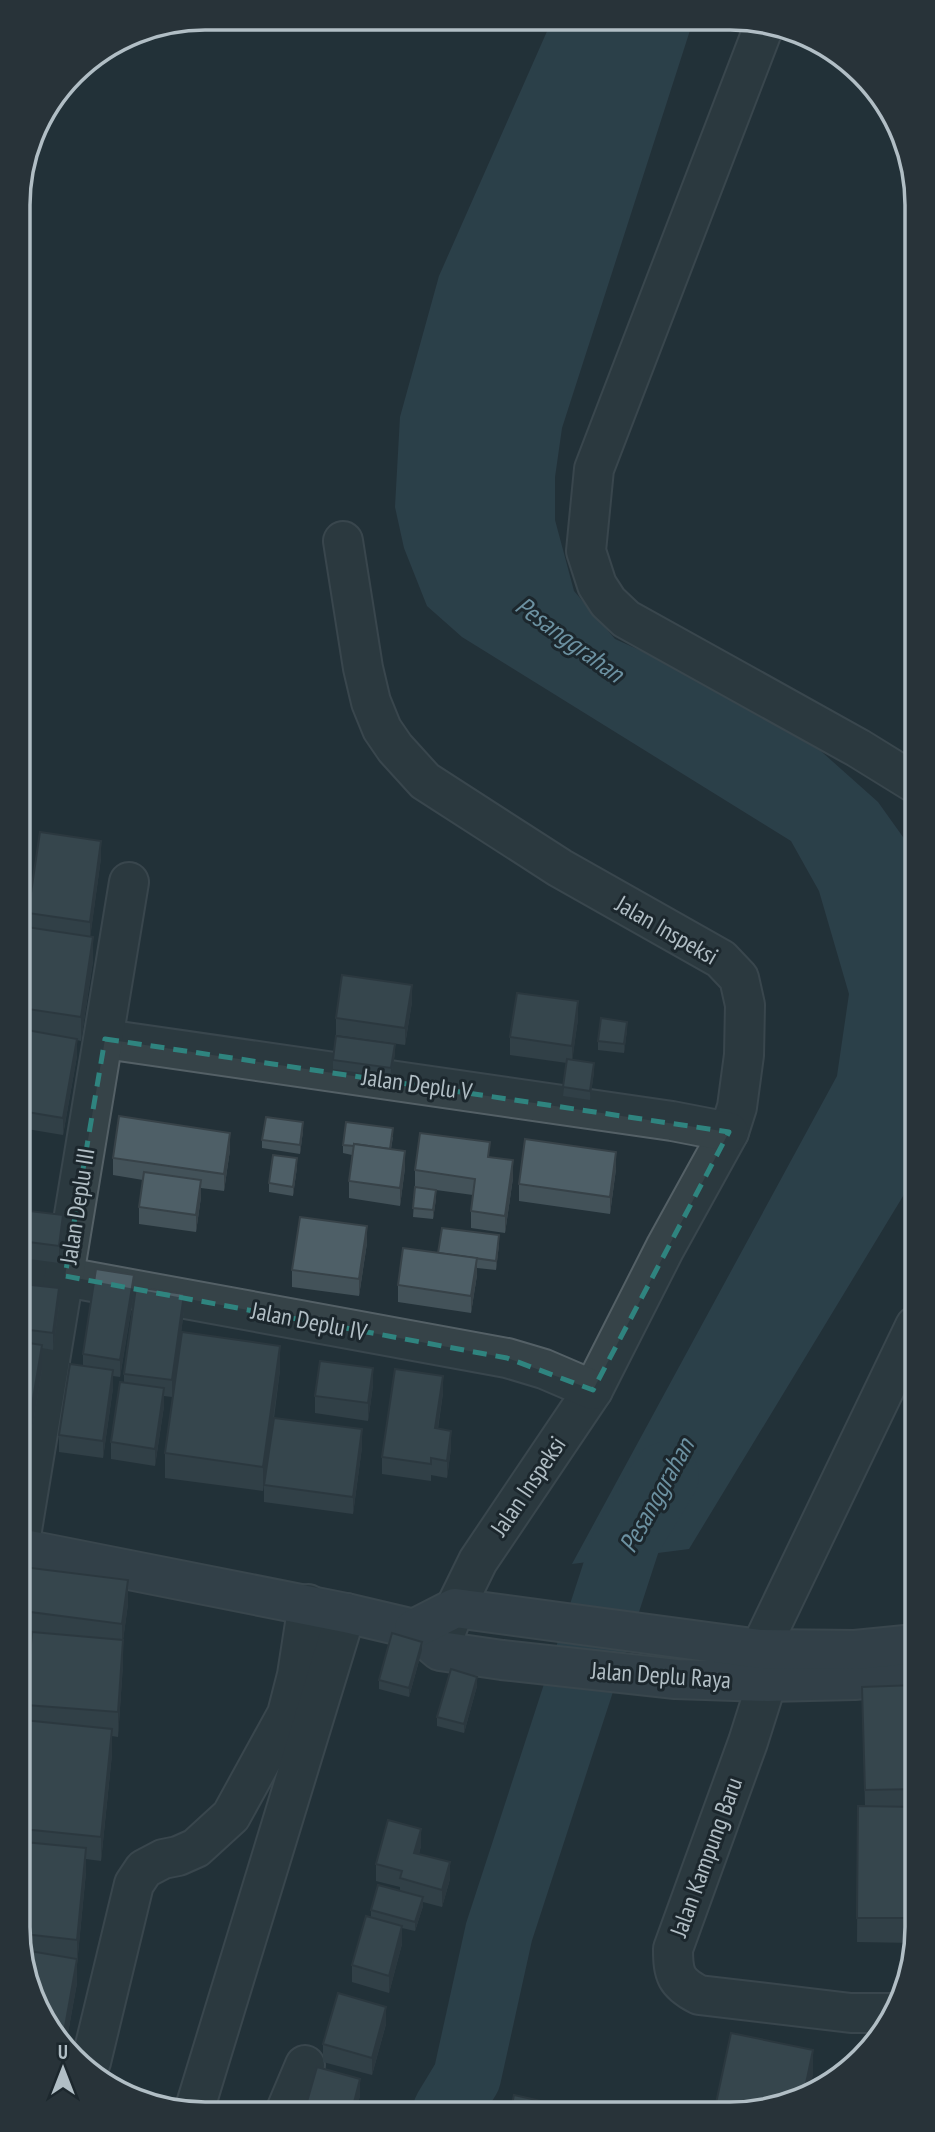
<svg xmlns="http://www.w3.org/2000/svg" width="935" height="2132" font-family="'PT Sans Narrow',sans-serif">
<style>
.water{fill:#37525e}
.lines{fill:none;stroke-linecap:round;stroke-linejoin:round}
.river{stroke:#37525e;stroke-width:68}
.minor-casing{stroke:#546066;stroke-width:42}
.secondary-casing{stroke:#546066;stroke-width:42}
.minor{stroke:#364348;stroke-width:38}
.secondary{stroke:#45535b;stroke-width:38}
.wall{fill:#435259}
.shaded-wall{fill:#374248}
.building{fill:#4e5f67;stroke:#374248;stroke-width:2}
.marked{fill:none;stroke:#2f847f;stroke-width:5;stroke-dasharray:14 9;stroke-linejoin:round}
.labels{text-anchor:middle;dominant-baseline:central;stroke-width:6;stroke-linejoin:round;paint-order:stroke}
.street-label{font-size:24px;fill:#b1bec5;stroke:#1c272d}
.water-label{font-size:26px;font-style:italic;fill:#6c91a1;stroke:#1c272d}
.rim{fill:none;stroke:#b1bec5;stroke-width:3.5}
</style>
<rect width="100%" height="100%" fill="#233138"/>
<path class="water" d="M552,20L693,21L562,428L555,477V520L574,591L615,639L777,712L878,802L913,851L914,1178L689,1549L572,1564L837,1076L849,994L819,891L791,841L462,637L427,606L404,548L395,507L400,417L439,276Z"/>
<g class="lines">
<path class="river" d="M447,2110L467,2077L499,1932L627,1539L665,1476"/>
<defs>
<g id="minor">
<path d="M766,21L594,469L586,551L597,585L608,602L626,619L858,748L913,782"/>
<path d="M343,541L363,668L371,702L382,729L395,748L425,781L560,868L721,959L739,978L745,1005L744,1055L737,1107L729,1132L665,1248L593,1390L478,1561L455,1608L444,1637"/>
<path d="M105,1039L672,1121L729,1132"/>
<path d="M22,1269L507,1358L544,1369L593,1390"/>
<path d="M22,1530L129,882"/>
<path d="M760,1649L915,1326"/>
<path d="M767,1682L748,1742L673,1949C673,1975 676,1983 699,1995L851,2013H894"/>
<path d="M91,2062L134,1884L144,1869L163,1859L178,1856L196,1848L231,1816L287,1714L297,1675L308,1604"/>
<path d="M286,2110L305,2065"/>
<path d="M194,2111L346,1613"/>
</g>
<g id="secondary">
<path d="M23,1549L346,1613L414,1629L440,1651L502,1660L676,1679L767,1682L854,1680L916,1674"/>
<path d="M414,1629L455,1608L760,1649L855,1650L916,1644"/>
</g>
</defs>
<use href="#minor" class="minor-casing"/>
<use href="#secondary" class="secondary-casing"/>
<use href="#minor" class="minor"/>
<use href="#secondary" class="secondary"/>
</g>
<g class="wall">
<path d="M101,858L90,937L93,961L81,1041L77,1040V1056L63,1135L21,1128L20,926L28,928V913Z"/>
<path d="M412,1002L405,1045L336,1035V1018Z"/>
<path d="M578,1019L572,1060L594,1072L590,1100L563,1096L567,1063L510,1055V1037Z"/>
<path d="M627,1030L624,1053L598,1050V1041Z"/>
<path d="M395,1053L391,1077L333,1069V1060Z"/>
<path d="M303,1131L300,1154L262,1148V1140Z"/>
<path d="M393,1137L391,1149L405,1168L400,1206L349,1198V1181L352,1155L343,1153V1145Z"/>
<path d="M230,1150L224,1191L201,1188V1197L196,1232L139,1224V1207L143,1180L113,1175V1158Z"/>
<path d="M490,1158L513,1178L505,1233L471,1228V1211L473,1195L436,1190V1199L433,1219L413,1217L415,1187V1170Z"/>
<path d="M297,1167L293,1196L269,1192V1183Z"/>
<path d="M616,1169L610,1214L519,1201V1184Z"/>
<path d="M21,1210L63,1232L59,1263L22,1258Z"/>
<path d="M367,1243L359,1296L292,1287V1270Z"/>
<path d="M499,1244L496,1270L477,1268V1275L471,1313L398,1302V1285L438,1253Z"/>
<path d="M22,1284L59,1306L53,1350L42,1348V1370L27,1459L22,1458Z"/>
<path d="M134,1293L120,1377L113,1376V1388L103,1458L59,1452V1435L83,1366V1354Z"/>
<path d="M184,1311L172,1397L164,1396V1406L155,1466L111,1459V1442L124,1383V1374Z"/>
<path d="M280,1370L274,1418L362,1447L353,1514L264,1502V1485L273,1422L263,1491L165,1478V1453Z"/>
<path d="M373,1385L368,1421L315,1413V1396Z"/>
<path d="M443,1393L438,1429L451,1448L447,1478L431,1475V1481L382,1474V1457Z"/>
<path d="M23,1567L128,1604L123,1640V1664L118,1737L112,1736V1754L101,1861L86,1859V1872L77,1964V1983L66,2044L24,1976L23,1720L26,1721V1705L31,1637L23,1636Z"/>
<path d="M422,1650L409,1697L379,1689V1680Z"/>
<path d="M916,1685L917,1940L916,1943L857,1942L858,1806H865L862,1687Z"/>
<path d="M477,1686L464,1733L437,1726V1717Z"/>
<path d="M421,1846L419,1854L450,1879L442,1907L423,1902V1906L415,1931L402,1928V1944L389,1993L352,1982V1965L371,1918V1910L400,1891V1887L376,1881V1864Z"/>
<path d="M386,2024L372,2075L323,2062V2044Z"/>
<path d="M360,2096L356,2110H307V2102Z"/>
</g>
<g class="shaded-wall">
<path d="M101,841V858L90,939V922Z"/>
<path d="M93,937V961L81,1041V1017Z"/>
<path d="M412,985V1002L405,1045V1028Z"/>
<path d="M578,1001V1019L572,1063V1046Z"/>
<path d="M627,1022V1030L624,1053V1044Z"/>
<path d="M77,1039V1056L63,1135V1118Z"/>
<path d="M395,1044V1053L391,1077V1068Z"/>
<path d="M594,1063V1072L590,1100V1091Z"/>
<path d="M303,1122V1131L300,1154V1145Z"/>
<path d="M230,1133V1150L224,1191V1174Z"/>
<path d="M405,1151V1168L400,1206V1188Z"/>
<path d="M616,1152V1169L610,1214V1197Z"/>
<path d="M297,1158V1167L293,1196V1187Z"/>
<path d="M513,1160V1178L505,1233V1216Z"/>
<path d="M201,1180V1197L196,1232V1215Z"/>
<path d="M436,1190V1199L433,1219V1210Z"/>
<path d="M63,1215V1232L59,1263V1246Z"/>
<path d="M367,1226V1243L359,1296V1279Z"/>
<path d="M499,1235V1244L496,1270V1261Z"/>
<path d="M477,1258V1275L471,1313V1296Z"/>
<path d="M134,1275V1293L120,1377V1360Z"/>
<path d="M59,1288V1306L53,1350V1333Z"/>
<path d="M184,1294V1311L172,1397V1380Z"/>
<path d="M42,1345V1370L27,1459V1435Z"/>
<path d="M280,1346V1370L263,1491V1467Z"/>
<path d="M373,1368V1385L368,1421V1403Z"/>
<path d="M113,1370V1388L103,1458V1441Z"/>
<path d="M443,1376V1393L435,1445V1428Z"/>
<path d="M164,1388V1406L155,1466V1449Z"/>
<path d="M362,1429V1447L353,1514V1497Z"/>
<path d="M451,1431V1448L447,1478V1461Z"/>
<path d="M128,1580V1604L122,1649V1624Z"/>
<path d="M123,1640V1664L118,1737V1712Z"/>
<path d="M422,1642V1650L409,1697V1688Z"/>
<path d="M477,1677V1686L464,1733V1724Z"/>
<path d="M112,1729V1754L101,1861V1837Z"/>
<path d="M421,1829V1846L414,1870V1853Z"/>
<path d="M86,1848V1872L77,1964V1983L66,2044L63,2038L77,1959V1940Z"/>
<path d="M450,1862V1879L442,1907V1890Z"/>
<path d="M423,1897V1906L415,1931V1922Z"/>
<path d="M402,1926V1944L389,1993V1976Z"/>
<path d="M386,2007V2024L372,2075V2058Z"/>
<path d="M813,2050V2075L810,2089L804,2093Z"/>
<path d="M360,2079V2096L356,2110H352Z"/>
</g>
<g class="building">
<path d="M40,832L101,841L90,922L28,913Z"/>
<path d="M20,926L93,937L81,1017L21,1008Z"/>
<path d="M342,975L412,985L405,1028L336,1018Z"/>
<path d="M517,993L578,1001L572,1046L510,1037Z"/>
<path d="M601,1018L627,1022L624,1044L598,1041Z"/>
<path d="M21,1029L77,1039L63,1118L21,1111Z"/>
<path d="M336,1036L395,1044L391,1068L333,1060Z"/>
<path d="M567,1059L594,1063L590,1091L563,1087Z"/>
<path d="M119,1116L230,1133L224,1174L113,1158Z"/>
<path d="M266,1117L303,1122L300,1145L262,1140Z"/>
<path d="M346,1122L393,1128L390,1149L354,1144V1146L343,1145Z"/>
<path d="M420,1133L490,1142L488,1157L513,1160L505,1216L471,1211L475,1179L415,1170Z"/>
<path d="M525,1139L616,1152L610,1197L519,1184Z"/>
<path d="M354,1144L405,1151L400,1188L349,1181Z"/>
<path d="M273,1155L297,1158L293,1187L269,1183Z"/>
<path d="M144,1172L201,1180L196,1215L139,1207Z"/>
<path d="M415,1187L436,1190L433,1210L413,1208Z"/>
<path d="M21,1210L63,1215L59,1246L21,1241Z"/>
<path d="M300,1217L367,1226L359,1279L292,1270Z"/>
<path d="M442,1228L499,1235L496,1261L438,1253Z"/>
<path d="M403,1248L477,1258L471,1296L398,1285Z"/>
<path d="M96,1269L134,1275L120,1360L83,1354Z"/>
<path d="M22,1284L59,1288L53,1333L22,1329Z"/>
<path d="M136,1287L184,1294L172,1380L124,1374Z"/>
<path d="M182,1332L280,1346L263,1467L165,1453Z"/>
<path d="M22,1342L42,1345L27,1435L22,1434Z"/>
<path d="M320,1361L373,1368L368,1403L315,1396Z"/>
<path d="M70,1364L113,1370L103,1441L59,1435Z"/>
<path d="M395,1369L443,1376L435,1428L451,1431L447,1461L431,1458V1464L382,1457Z"/>
<path d="M120,1382L164,1388L155,1449L111,1442Z"/>
<path d="M274,1418L362,1429L353,1497L264,1485Z"/>
<path d="M23,1567L128,1580L122,1624L23,1611Z"/>
<path d="M32,1632L123,1640L118,1712L26,1705Z"/>
<path d="M392,1633L422,1642L409,1688L379,1680Z"/>
<path d="M451,1669L477,1677L464,1724L437,1717Z"/>
<path d="M916,1685L917,1789L865,1790L862,1687Z"/>
<path d="M23,1720L112,1729L101,1837L23,1829Z"/>
<path d="M858,1806L917,1807V1918H857Z"/>
<path d="M388,1820L421,1829L414,1853L450,1862L442,1890L400,1878L402,1871L376,1864Z"/>
<path d="M24,1842L86,1848L77,1940L24,1934Z"/>
<path d="M378,1885L423,1897L415,1922L371,1910Z"/>
<path d="M366,1916L402,1926L389,1976L352,1965Z"/>
<path d="M24,1950L77,1959L63,2038L24,1976Z"/>
<path d="M338,1993L386,2007L372,2058L323,2044Z"/>
<path d="M731,2033L813,2050L804,2093L779,2108H715Z"/>
<path d="M317,2067L360,2079L352,2110H336L307,2102Z"/>
<path d="M514,2095L576,2109H511Z"/>
</g>
<path d="M0 0H935V2132H0ZM105,1039L729,1132L593,1390L507,1358L65,1276Z" fill="#233138" fill-opacity=".55" fill-rule="evenodd"/>
<path class="marked" d="M105,1039L729,1132L593,1390L507,1358L65,1276Z"/>
<g class="labels">
<g class="street-label">
<text transform="translate(667 930) rotate(30)">Jalan Inspeksi</text>
<text transform="translate(417 1084) rotate(8)">Jalan Deplu V</text>
<text transform="translate(77 1206) rotate(-81)">Jalan Deplu III</text>
<text transform="translate(309 1321) rotate(11)">Jalan Deplu IV</text>
<text transform="translate(528 1486) rotate(-56)">Jalan Inspeksi</text>
<text transform="translate(661 1675) rotate(4)">Jalan Deplu Raya</text>
<text transform="translate(706 1857) rotate(-70)">Jalan Kampung Baru</text>
</g>
<g class="water-label">
<text transform="translate(570 639) rotate(36)">Pesanggrahan</text>
<text transform="translate(656 1495) rotate(-61)">Pesanggrahan</text>
</g>
</g>
<path d="M0 0H935V2132H0ZM205 30H730A175 175 0 0 1 905 205V1927A175 175 0 0 1 730 2102H205A175 175 0 0 1 30 1927V205A175 175 0 0 1 205 30Z" fill="#283339" fill-rule="evenodd"/>
<path class="rim" d="M205 30H730A175 175 0 0 1 905 205V1927A175 175 0 0 1 730 2102H205A175 175 0 0 1 30 1927V205A175 175 0 0 1 205 30Z"/>
<g transform="translate(63 2069)" stroke="#1c272d" stroke-width="5" paint-order="stroke">
<path d="M0-5L12 26L0 18L-12 26Z" fill="#b1bec5"/>
<text y="-10" font-size="19" font-weight="bold" text-anchor="middle" fill="#b1bec5">U</text>
</g>
</svg>
